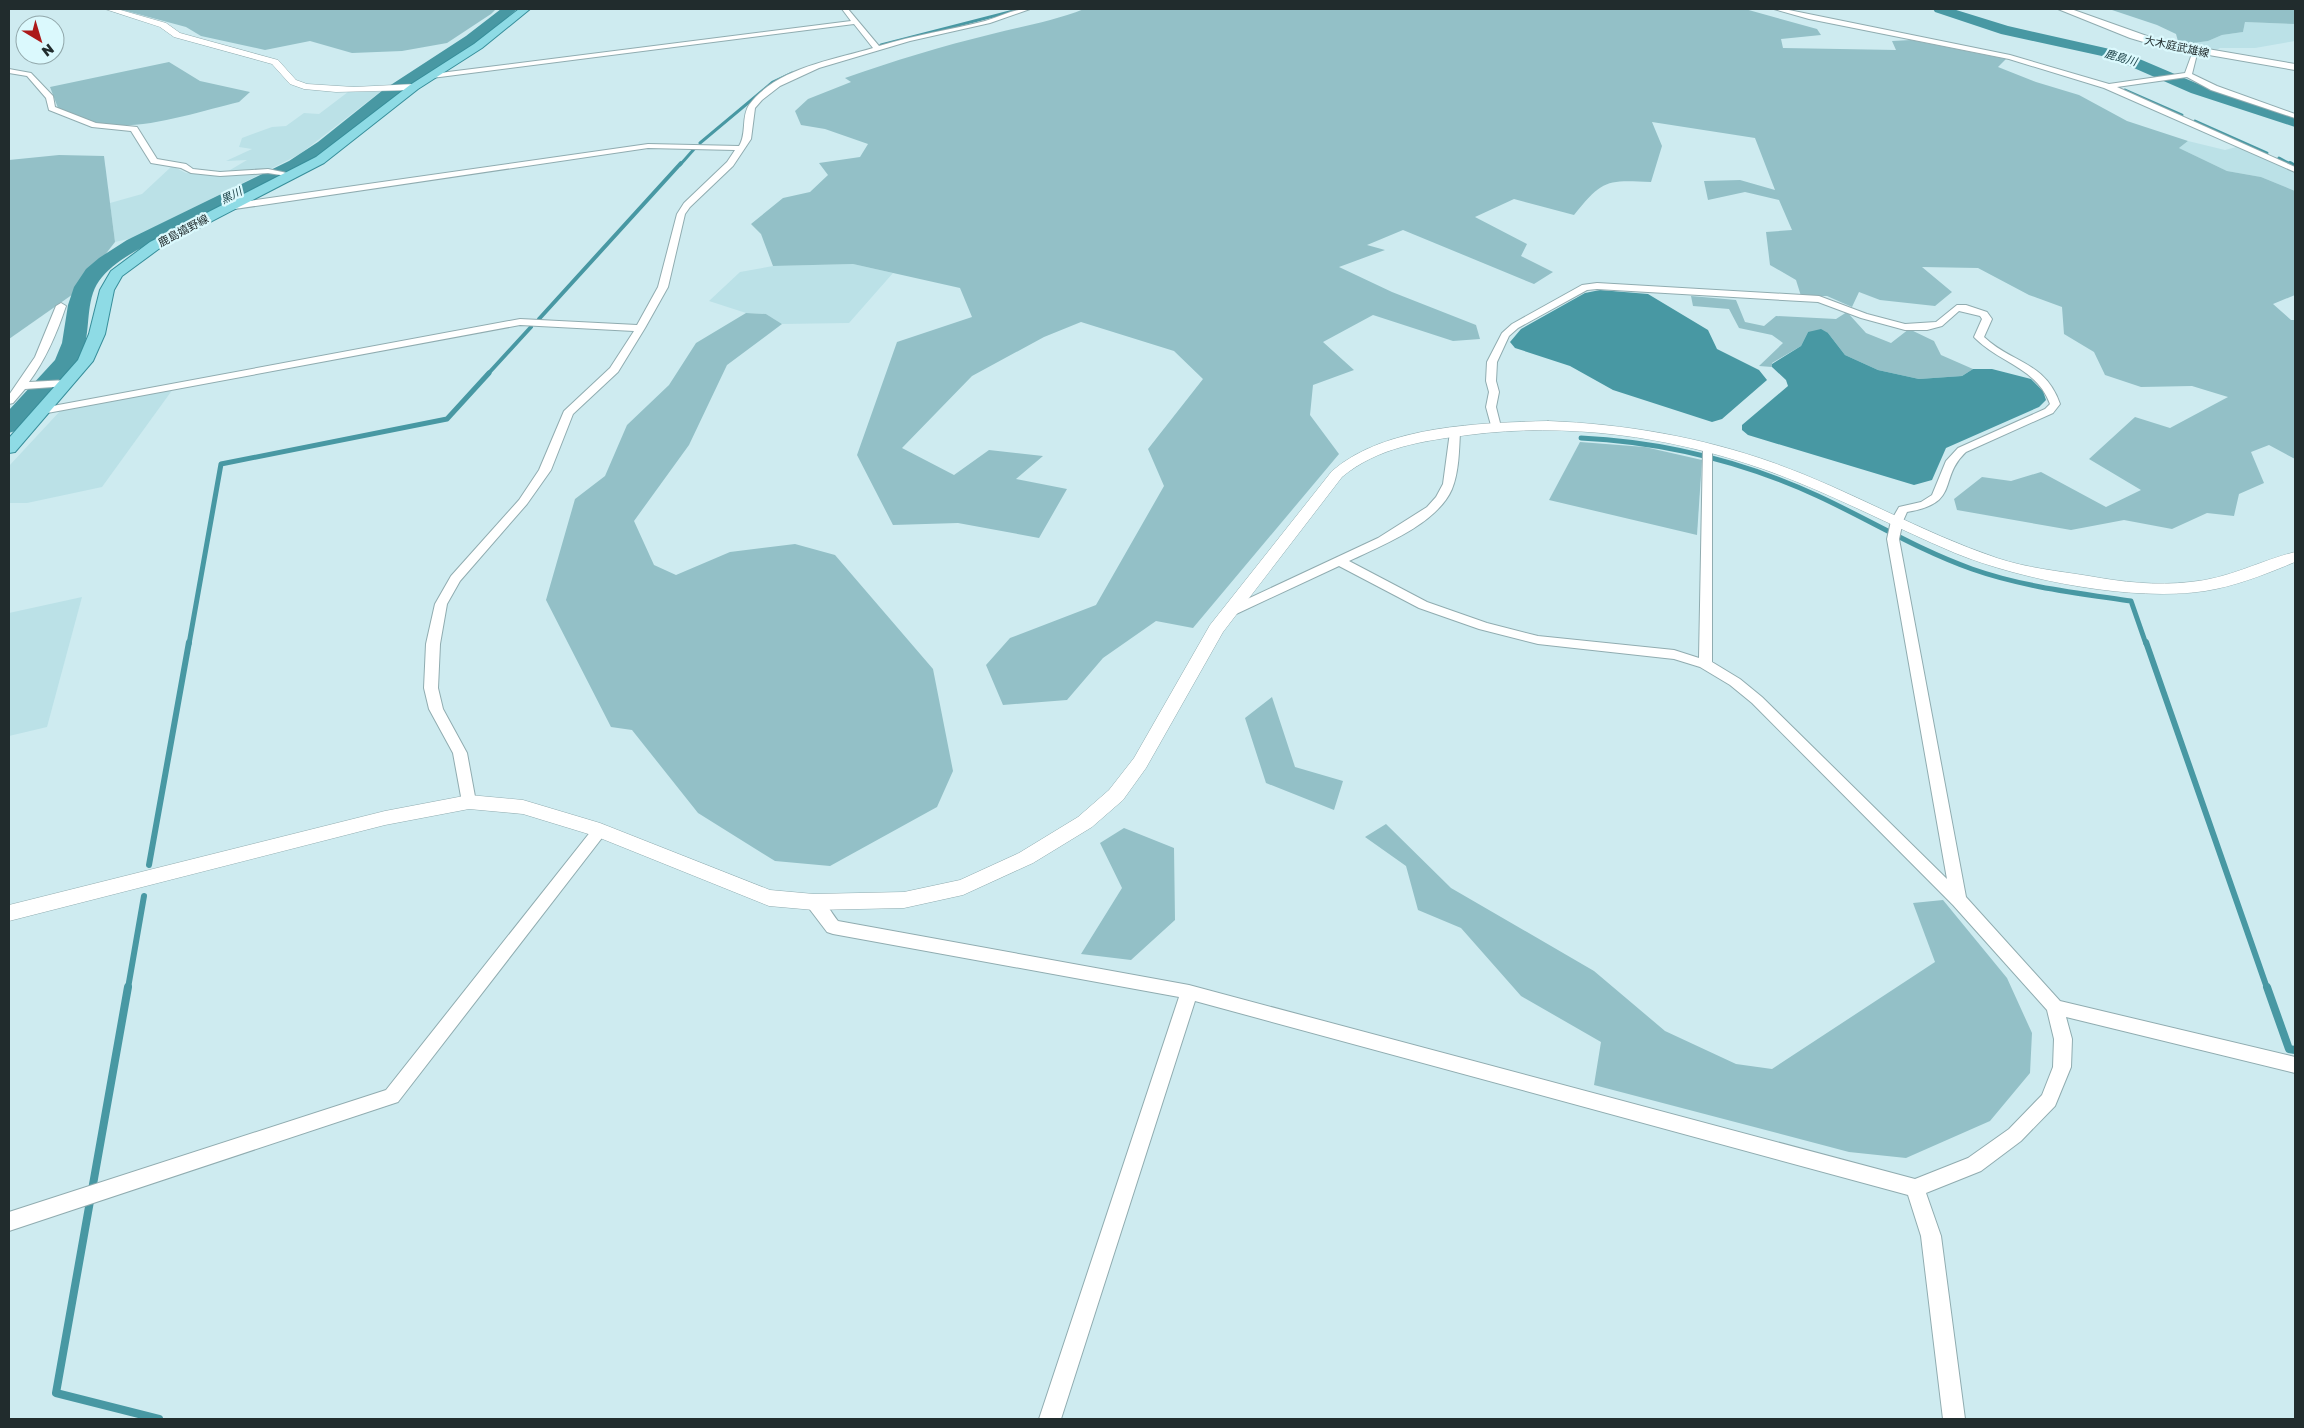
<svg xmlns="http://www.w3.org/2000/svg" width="2304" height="1428" font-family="'Golos Text','Noto Sans JP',sans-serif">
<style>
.built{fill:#bbe1e7}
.green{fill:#93c0c7}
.water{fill:#4898a3}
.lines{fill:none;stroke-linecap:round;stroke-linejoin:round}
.stream-far4{stroke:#4898a3;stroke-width:3}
.stream-far3{stroke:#4898a3;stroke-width:4}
.stream-far2{stroke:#4898a3;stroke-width:5}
.stream-far1{stroke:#4898a3;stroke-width:6}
.stream{stroke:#4898a3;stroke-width:8}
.river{fill:#4898a3;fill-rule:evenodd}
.minor-casing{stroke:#90acb0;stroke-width:2}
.tertiary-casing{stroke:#90acb0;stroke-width:1}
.secondary-casing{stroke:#90acb0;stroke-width:2}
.primary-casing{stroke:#378e9a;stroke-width:2}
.minor{fill:#fff;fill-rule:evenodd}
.tertiary{fill:#fff;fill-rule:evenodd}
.secondary{fill:#fff;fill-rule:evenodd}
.primary{fill:#8edbe5;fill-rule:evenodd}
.labels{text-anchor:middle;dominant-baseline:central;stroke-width:4.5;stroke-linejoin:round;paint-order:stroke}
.far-street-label{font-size:11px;fill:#212c2d;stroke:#dbf9fd}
.far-water-label{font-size:11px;font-style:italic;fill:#13393f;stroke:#dbf9fd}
</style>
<rect width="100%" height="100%" fill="#ceebf0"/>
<g class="built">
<path d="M2245,22L2295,24V41L2255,48H2220L2215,51L2179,45L2208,41L2222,35L2243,32Z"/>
<path d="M348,92H380L300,154L133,238L115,242L110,203L142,194L172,166L186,173L220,176L247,160L226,161L252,149L239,147L242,138L272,127L286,126L304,113L319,114Z"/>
<path d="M2188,141L2225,150L2240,146L2295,172V191L2261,177L2227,171L2179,148Z"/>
<path d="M853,264L893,273L849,323L782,324L766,314L746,313L709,301L740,272L773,266Z"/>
<path d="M173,389L102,487L27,503H9V466L62,409Z"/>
<path d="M82,597L47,727L9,736V613Z"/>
</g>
<g class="green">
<path d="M119,9H496L491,14L447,43L402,51L352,53L310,41L265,50L201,36L186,27Z"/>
<path d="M1084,9H1745L1817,29L1821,35L1781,39L1783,48L1896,50L1892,41L1911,40L2006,59L1998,67L2036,82L2079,95L2127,121L2188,141L2179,148L2227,171L2261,177L2295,191V295L2273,304L2291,320H2295V459L2269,445L2251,452L2264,483L2239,494L2234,516L2207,513L2172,529L2124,520L2071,530L1957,510L1954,499L1982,477L2011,481L2041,472L2106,507L2141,490L2089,459L2135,417L2170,428L2228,397L2192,386L2141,387L2105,375L2094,352L2064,334L2062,307L2029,295L1978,268L1922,267L1952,292L1935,306L1880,300L1859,292L1852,307L1827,296H1801L1796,280L1770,265L1766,232L1792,230L1779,200L1745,192L1708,200L1704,181L1740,180L1775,190L1755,138L1652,122L1662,146L1651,182C1607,180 1603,179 1574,215L1514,199L1475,217L1527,244L1521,256L1553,272L1534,284L1403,230L1367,245L1385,250L1339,267L1392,292L1476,325L1480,339L1453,341L1373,315L1323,342L1354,370L1313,385L1310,415L1339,454L1193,628L1156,621L1103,658L1067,700L1003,705L986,665L1010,638L1096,605L1164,486L1148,449L1203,379L1174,351L1081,322L1044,337L972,376L902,448L954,475L989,450L1043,456L1016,479L1067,489L1039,538L958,523L893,525L857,455L897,342L972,317L960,288L853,264L773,266L761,234L751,224L783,198L810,192L828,175L819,163L860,157L868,144L825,129L801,125L795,111L808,99L851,82L845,78C893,61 942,46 992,34C1023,26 1054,21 1084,9Z"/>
<path d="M2109,9H2295V24L2245,22L2243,32L2222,35L2208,41L2179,45L2176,34L2157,25Z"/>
<path d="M169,62L200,81L250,92L239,102C200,111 137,133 98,123C85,120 71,113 58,108L50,87Z"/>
<path d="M59,155L104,156L115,242L76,292L9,339V160Z"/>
<path d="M1691,296L1736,300L1745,322L1764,326L1776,316L1836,319L1847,312L1866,333L1891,343L1909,329L1934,341L1941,355L1973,369L1962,376L1919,379L1878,370L1845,355L1828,333L1808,332L1801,346L1772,363V367L1759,366L1783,343L1772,335L1739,328L1729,309L1693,306Z"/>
<path d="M746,313L766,314L782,324L727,365L689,445L634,521L654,565L676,575L730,552L795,544L835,555L933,669L953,771L937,807L830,866L775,861L698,813L632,730L611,727L546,600L575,499L605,476L627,425L669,385L696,343Z"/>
<path d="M1580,442L1645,447L1702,460L1697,535L1549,500Z"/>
<path d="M1272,697L1295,767L1343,781L1334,810L1266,783L1245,718Z"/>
<path d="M1386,824L1451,888L1594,971L1665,1031L1736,1064L1772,1069L1935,962L1913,903L1943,900L2007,978L2032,1033L2030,1073L1990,1121L1906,1158L1849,1152L1594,1085L1601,1042L1521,996L1461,928L1418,910L1406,866L1365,837Z"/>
<path d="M1124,828L1174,848L1175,920L1131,960L1081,954L1122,888L1100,843Z"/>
</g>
<g class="water">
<path d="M1600,290L1648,294L1708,330L1717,349L1759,370L1767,380L1722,419L1712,422L1613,390L1570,366L1515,348L1510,342L1521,329L1585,293Z"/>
<path d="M1821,329L1828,333L1845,355L1878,370L1919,379L1962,376L1973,369H1992L2031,379L2043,391L2046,400L2039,407L1946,448L1932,480L1914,485L1748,435L1742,430V425L1788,386L1786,380L1772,367V364L1801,346L1808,332Z"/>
</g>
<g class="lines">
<g class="stream-far4">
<path d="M881,45L1021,9"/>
<path d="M2125,90L2182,115"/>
<path d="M2195,121L2267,153"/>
<path d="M700,143L773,82L792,73"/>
<path d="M2279,158L2292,165"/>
<path d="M680,165L695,148"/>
</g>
<g class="stream-far3">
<path d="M2290,163L2295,166"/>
<path d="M539,319L681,163"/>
<path d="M487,375L531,327"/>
</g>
<g class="stream-far2">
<path d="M1581,438C1664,442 1742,461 1818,496C1870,520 1918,550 1972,569C2023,587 2077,593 2131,601L2146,644"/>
<path d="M189,644L221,464L447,419L489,373"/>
</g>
<g class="stream-far1">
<path d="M2146,642L2267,988"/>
<path d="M149,865L189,642"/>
<path d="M128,988L144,896"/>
</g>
<g class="stream">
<path d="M128,987L56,1393L159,1419"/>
<path d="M2267,987L2289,1049L2295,1050"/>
</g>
<g class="river">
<path d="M501,9H517L490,33L409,88L331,150L303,169C266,187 230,205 193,223C165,237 118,254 99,281C85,301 91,329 83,351C71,382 40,406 18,430L9,433V410L55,360L62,343L68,305L74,287L86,269L99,258L127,240L289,161L318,142L383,90L466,36Z"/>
<path d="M1933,9H1953L2008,26L2123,52L2203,86L2295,116V127L2191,93L2111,58L2001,34L1935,12Z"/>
</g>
<defs>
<g id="minor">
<path d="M842,9H848L879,46C914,35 950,30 985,21C1000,17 1015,8 1030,9L990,23L910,41L819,68L780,86L762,100L755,108L751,139L733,166L690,207L685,214L668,287L645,328L618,372L573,414L551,470L527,504L460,581L447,604L440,644L438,688L443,709L467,753L476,802L474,806L469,808L464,806L462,802L453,753L429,709L424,688L426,644L435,604L451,576L519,500L539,470L564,411L610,368L634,331L520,325L42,414L37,411L42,408L520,319L637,325L658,287L677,214L684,203L727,162L735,150L648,148L228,210L224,207L228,204L648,144L739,146C747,134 741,117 749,105C776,68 833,60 873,48L854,24L432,78L429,76L432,74L851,21Z"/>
<path d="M1774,9H1784L2010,55L2109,84L2185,73L2193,51L2198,50L2192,74L2217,86L2295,114V118L2211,90L2187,77L2117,87L2295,167V172L2104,88L2009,59L1809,19Z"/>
<path d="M9,69L31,73L53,96L55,107L96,123L137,127L157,159L186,164L193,169L220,172L268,169L297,175L293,177L268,173L220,176L191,173L181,168L151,163L131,131L92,127L49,110L46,98L27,76L9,73Z"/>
<path d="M1597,283L1819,296L1867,314L1905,324L1936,322L1957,305H1966L1987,312L1992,319L1984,337C2011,363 2045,361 2060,404L2053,413L1966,452C1937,479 1962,503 1907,512L1903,521L1899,539L1966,897L2060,1001L2295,1057V1073L2066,1017L2072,1039L2071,1067L2055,1106L2021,1141L1981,1171L1926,1193L1941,1236L1965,1419H1943L1921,1236L1908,1195L1195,1001L1061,1419H1039L1179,997L833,934L827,932L808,907L806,902L808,897C822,893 830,911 838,921L1189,985L1915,1179L1968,1158L2009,1129L2042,1095L2053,1067L2054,1039L2047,1010L1953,905L1752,703L1730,685L1700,667L1674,659L1538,644L1479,629L1419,608L1339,566L1234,615H1226L1224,612L1226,609L1378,538L1427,507L1436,497L1443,484L1450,432L1455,429L1460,432C1459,451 1459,471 1452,489C1437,524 1381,546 1349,561L1427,602L1487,623L1538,636L1674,650L1699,658L1703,447L1704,445H1712V662L1740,679L1762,697L1947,879L1887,539L1891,521L1899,507L1921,502L1932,495L1946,461L1958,448L2045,409L2050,404C2037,368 2000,363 1976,339L1974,337L1982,319L1980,316L1959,311L1942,326L1927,330H1905L1861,318L1818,302L1597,289L1587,290L1518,328L1509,336L1497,362L1496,381L1499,392L1496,407L1501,427L1500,429H1492L1486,407L1489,392L1486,381L1487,362L1502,333L1512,324L1582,285Z"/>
<path d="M61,303L66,306C57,333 46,359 29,382L67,380L72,383L67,386L25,389L13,403L9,404V395L35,357L56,306Z"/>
<path d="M600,824L605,826L607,830L605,834L398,1102L9,1231V1212L386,1090L595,826Z"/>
</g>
<g id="tertiary">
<path d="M105,9H117L166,23L180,33L278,60L296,80L307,84L354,87L414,84L419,87L414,90L336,92L304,89L290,84L272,64L174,37L160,27Z"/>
<path d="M1548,421C1625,424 1701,437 1774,463C1850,490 1920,532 1997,558C2027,568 2058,571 2089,576C2122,582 2156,586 2190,582C2228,579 2259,561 2295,552V562C2266,574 2236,586 2205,591C2134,602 2021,580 1955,553C1891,526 1829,492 1763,469C1668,436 1567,422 1468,435C1423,441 1378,447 1342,477L1223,632L1146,768L1123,800L1092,827L1033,863L963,895L904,908L814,910L769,906L595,836L523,814L469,809L385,825L9,921V905L385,811L469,795L523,800L600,823L770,890L814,894L904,892L960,880L1019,853L1078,817L1109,790L1134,758L1210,625L1332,471C1385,425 1481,423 1548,421Z"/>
</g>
<path id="secondary" d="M2058,9H2071L2161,41L2295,64V70L2157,46L2130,38Z"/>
<path id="primary" d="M519,9H530L482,48L418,89L324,163L160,248L122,276L114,290L105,334L93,361L15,452L9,453V438L78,360L89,334L100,290L111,271L150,242L316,157L410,85L474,44Z"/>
</defs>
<use href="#minor" class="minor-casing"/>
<use href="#tertiary" class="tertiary-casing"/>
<use href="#secondary" class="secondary-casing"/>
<use href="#primary" class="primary-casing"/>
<use href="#minor" class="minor"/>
<use href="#tertiary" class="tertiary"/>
<use href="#secondary" class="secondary"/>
<use href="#primary" class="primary"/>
</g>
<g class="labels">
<g class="far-street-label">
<text transform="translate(2177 46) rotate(12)">大木庭武雄線</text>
<text transform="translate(183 230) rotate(-28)">鹿島嬉野線</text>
</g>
<g class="far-water-label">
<text transform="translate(2121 57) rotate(16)">鹿島川</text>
<text transform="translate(231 195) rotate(-27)">黒川</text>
</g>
</g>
<rect width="2304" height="1428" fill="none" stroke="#212c2d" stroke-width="20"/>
<g transform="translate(40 40) rotate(142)"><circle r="24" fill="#dbf9fd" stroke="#91a7aa"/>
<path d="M0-4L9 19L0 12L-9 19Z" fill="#ac1a1a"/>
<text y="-8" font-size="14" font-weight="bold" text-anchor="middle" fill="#212c2d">N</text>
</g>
</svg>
